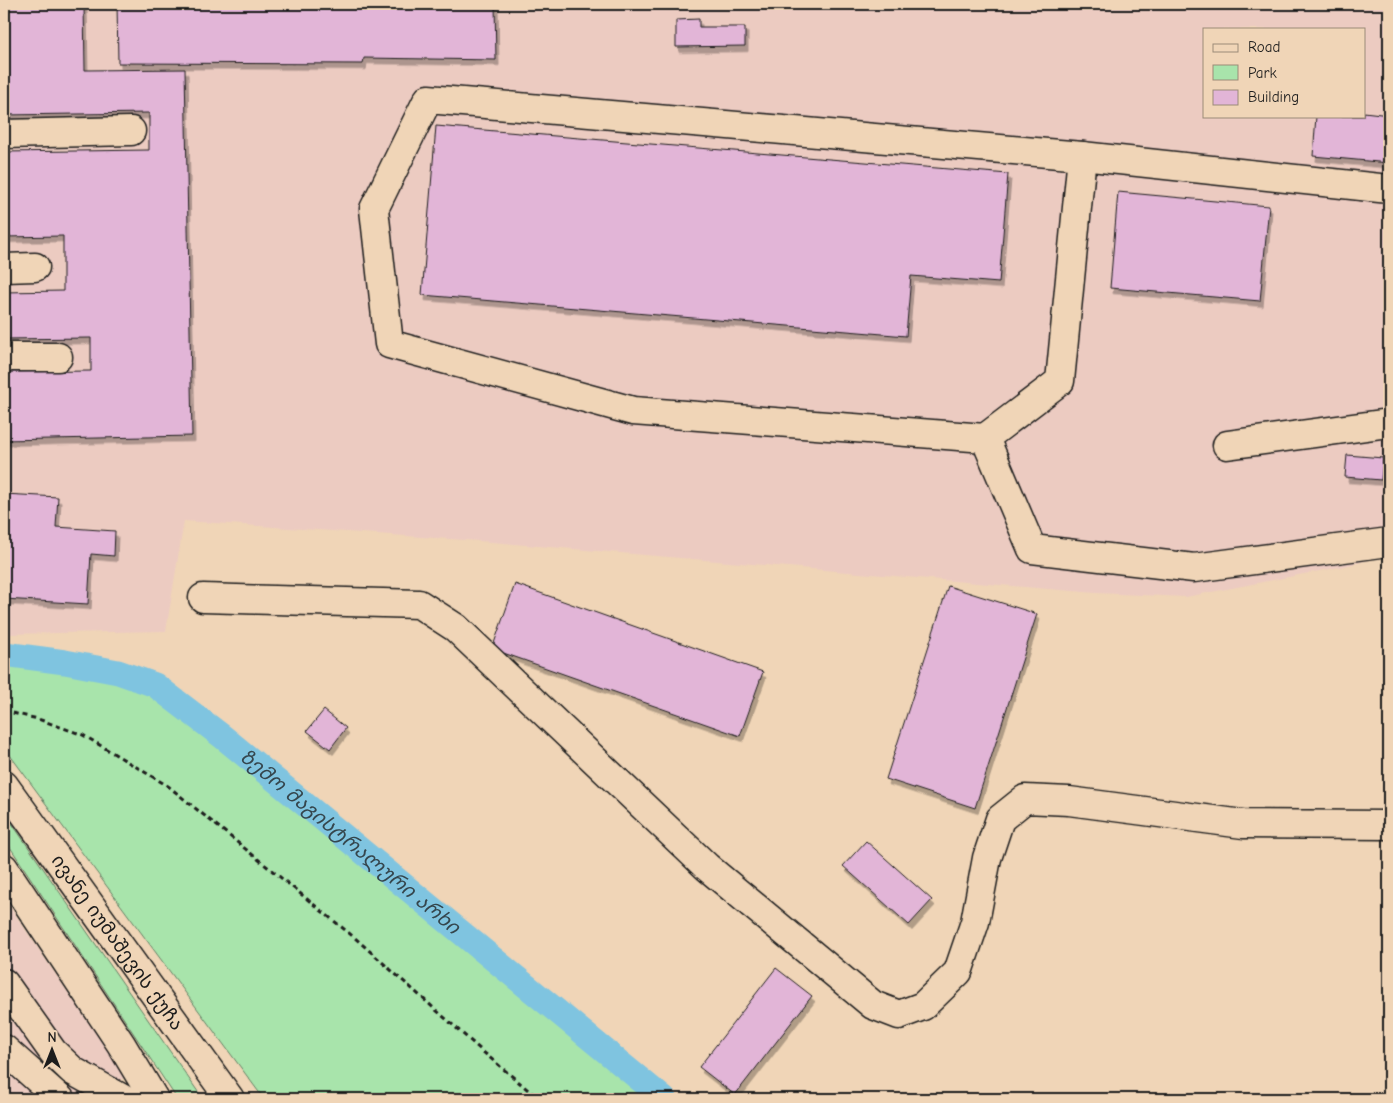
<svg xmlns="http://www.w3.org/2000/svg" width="1393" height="1103" font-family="'Comic Neue','Noto Sans Georgian',sans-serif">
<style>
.built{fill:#eccbc1;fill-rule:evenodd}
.green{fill:#a8e4ab;stroke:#628064}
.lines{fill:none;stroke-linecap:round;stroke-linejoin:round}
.canal{stroke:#7fc4e0;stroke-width:25}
.building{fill:#e2b5d7;stroke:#1c1c1c;filter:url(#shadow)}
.minor-casing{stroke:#1c1c1c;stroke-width:31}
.path{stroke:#1c1c1c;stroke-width:3;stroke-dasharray:5 4;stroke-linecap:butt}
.minor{stroke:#f0d5b7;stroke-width:28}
.labels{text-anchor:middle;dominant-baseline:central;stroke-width:4;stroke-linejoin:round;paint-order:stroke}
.street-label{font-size:19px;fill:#1c1c1c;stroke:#f0d5b7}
.water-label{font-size:20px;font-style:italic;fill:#35464d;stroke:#f0d5b7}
</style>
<defs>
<filter id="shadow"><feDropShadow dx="3" dy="5.5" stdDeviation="0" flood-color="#0004"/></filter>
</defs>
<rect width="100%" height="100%" fill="#f0d5b7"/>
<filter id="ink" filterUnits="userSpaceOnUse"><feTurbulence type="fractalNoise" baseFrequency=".02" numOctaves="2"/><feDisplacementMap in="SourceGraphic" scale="10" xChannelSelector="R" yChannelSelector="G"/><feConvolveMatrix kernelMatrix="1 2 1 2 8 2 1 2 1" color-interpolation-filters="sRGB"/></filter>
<g filter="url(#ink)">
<g class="built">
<path d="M4,4H1389V555L1345,566L1186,597L1096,593L479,541L184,521L166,631L4,634ZM1204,29H1364V116H1204Z"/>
<path d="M4,898L125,1077L96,1099H4Z"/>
</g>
<g class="green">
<path d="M4,665L65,669L117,680L167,702L647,1099H264L4,747Z"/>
<path d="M4,812L203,1099H177L4,838Z"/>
</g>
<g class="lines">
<path class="canal" id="s1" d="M4,654L65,662L118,672L155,685L223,737L664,1099"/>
</g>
<g class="building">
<path d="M4,4H84L85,70L185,69L192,436L4,440V372L91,371V338L4,339V292L63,291V236L4,237V152L149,150V113L4,115Z"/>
<path d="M117,4H495L496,60L364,58L363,64L118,63Z"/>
<path d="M699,19V27H745V46L676,47V20Z"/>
<path d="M1364,112L1389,115V163L1313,156L1316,116H1364Z"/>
<path d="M436,126L1008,174L999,283L911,276L906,336L422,295Z"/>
<path d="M1118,192L1269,206L1260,301L1110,288Z"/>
<path d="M1347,455L1383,458L1381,480L1345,477Z"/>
<path d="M4,494L58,497L56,527L115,531L114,556L91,554L88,604L4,599Z"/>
<path d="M515,584L763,672L740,736L492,649Z"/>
<path d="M948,586L1037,614L975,808L886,779Z"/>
<path d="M324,710L346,728L330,749L307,731Z"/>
<path d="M866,841L932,900L909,925L843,866Z"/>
<path d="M776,968L812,996L735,1095L699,1067Z"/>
<path d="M4,1084L7,1094L6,1099H4Z"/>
</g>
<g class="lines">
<defs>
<g id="minor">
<path d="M4,134L131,131"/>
<path d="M1389,189L1082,156L428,99L374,209L389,344L633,411L985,438L1032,549L1194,568L1389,542"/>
<path d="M4,268L35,267"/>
<path d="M4,357H58"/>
<path d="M985,438L1060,381L1082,156"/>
<path d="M1227,445L1389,423"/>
<path d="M203,598L419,604L456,628L707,867L873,1005L899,1015L923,1006L958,972L975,922L987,858L1000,819L1025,799L1069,801L1243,824L1389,825"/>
<path id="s2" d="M4,785L230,1099"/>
<path d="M4,868L121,1044L154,1099"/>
<path d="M4,983L53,1052L73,1071L123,1099"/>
<path d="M4,1049L60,1099"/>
</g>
</defs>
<use href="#minor" class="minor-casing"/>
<path class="path" d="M4,711L38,719L83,735L168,786L355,938L482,1051L539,1099"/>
<use href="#minor" class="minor"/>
</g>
</g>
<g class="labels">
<g class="street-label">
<text stroke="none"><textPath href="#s2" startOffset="194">ივანე იუმაშევის ქუჩა</textPath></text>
</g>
<g class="water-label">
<text stroke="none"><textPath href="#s1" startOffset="405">ზემო მაგისტრალური არხი</textPath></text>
</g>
</g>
<rect width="1393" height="1103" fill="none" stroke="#f0d5b7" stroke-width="20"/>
<rect x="10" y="10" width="1373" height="1083" fill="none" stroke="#1c1c1c" stroke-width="2" filter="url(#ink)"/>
<rect x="1203" y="28" width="162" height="90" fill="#f0d5b7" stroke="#9b8b79"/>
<rect x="1213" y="44" width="25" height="8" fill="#f0d5b7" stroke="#9b8b79"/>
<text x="1248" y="52" font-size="15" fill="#1c1c1c">Road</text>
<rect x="1213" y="65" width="25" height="15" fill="#a8e4ab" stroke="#9b8b79"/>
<text x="1248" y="78" font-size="15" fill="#1c1c1c">Park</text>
<rect x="1213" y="90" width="25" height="15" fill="#e2b5d7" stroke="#9b8b79"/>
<text x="1248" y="102" font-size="15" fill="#1c1c1c">Building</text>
<g transform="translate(52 1050)" stroke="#f0d5b7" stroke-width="4" paint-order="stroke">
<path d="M0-4L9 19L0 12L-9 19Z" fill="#1c1c1c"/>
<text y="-8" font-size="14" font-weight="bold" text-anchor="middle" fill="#1c1c1c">N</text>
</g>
</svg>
